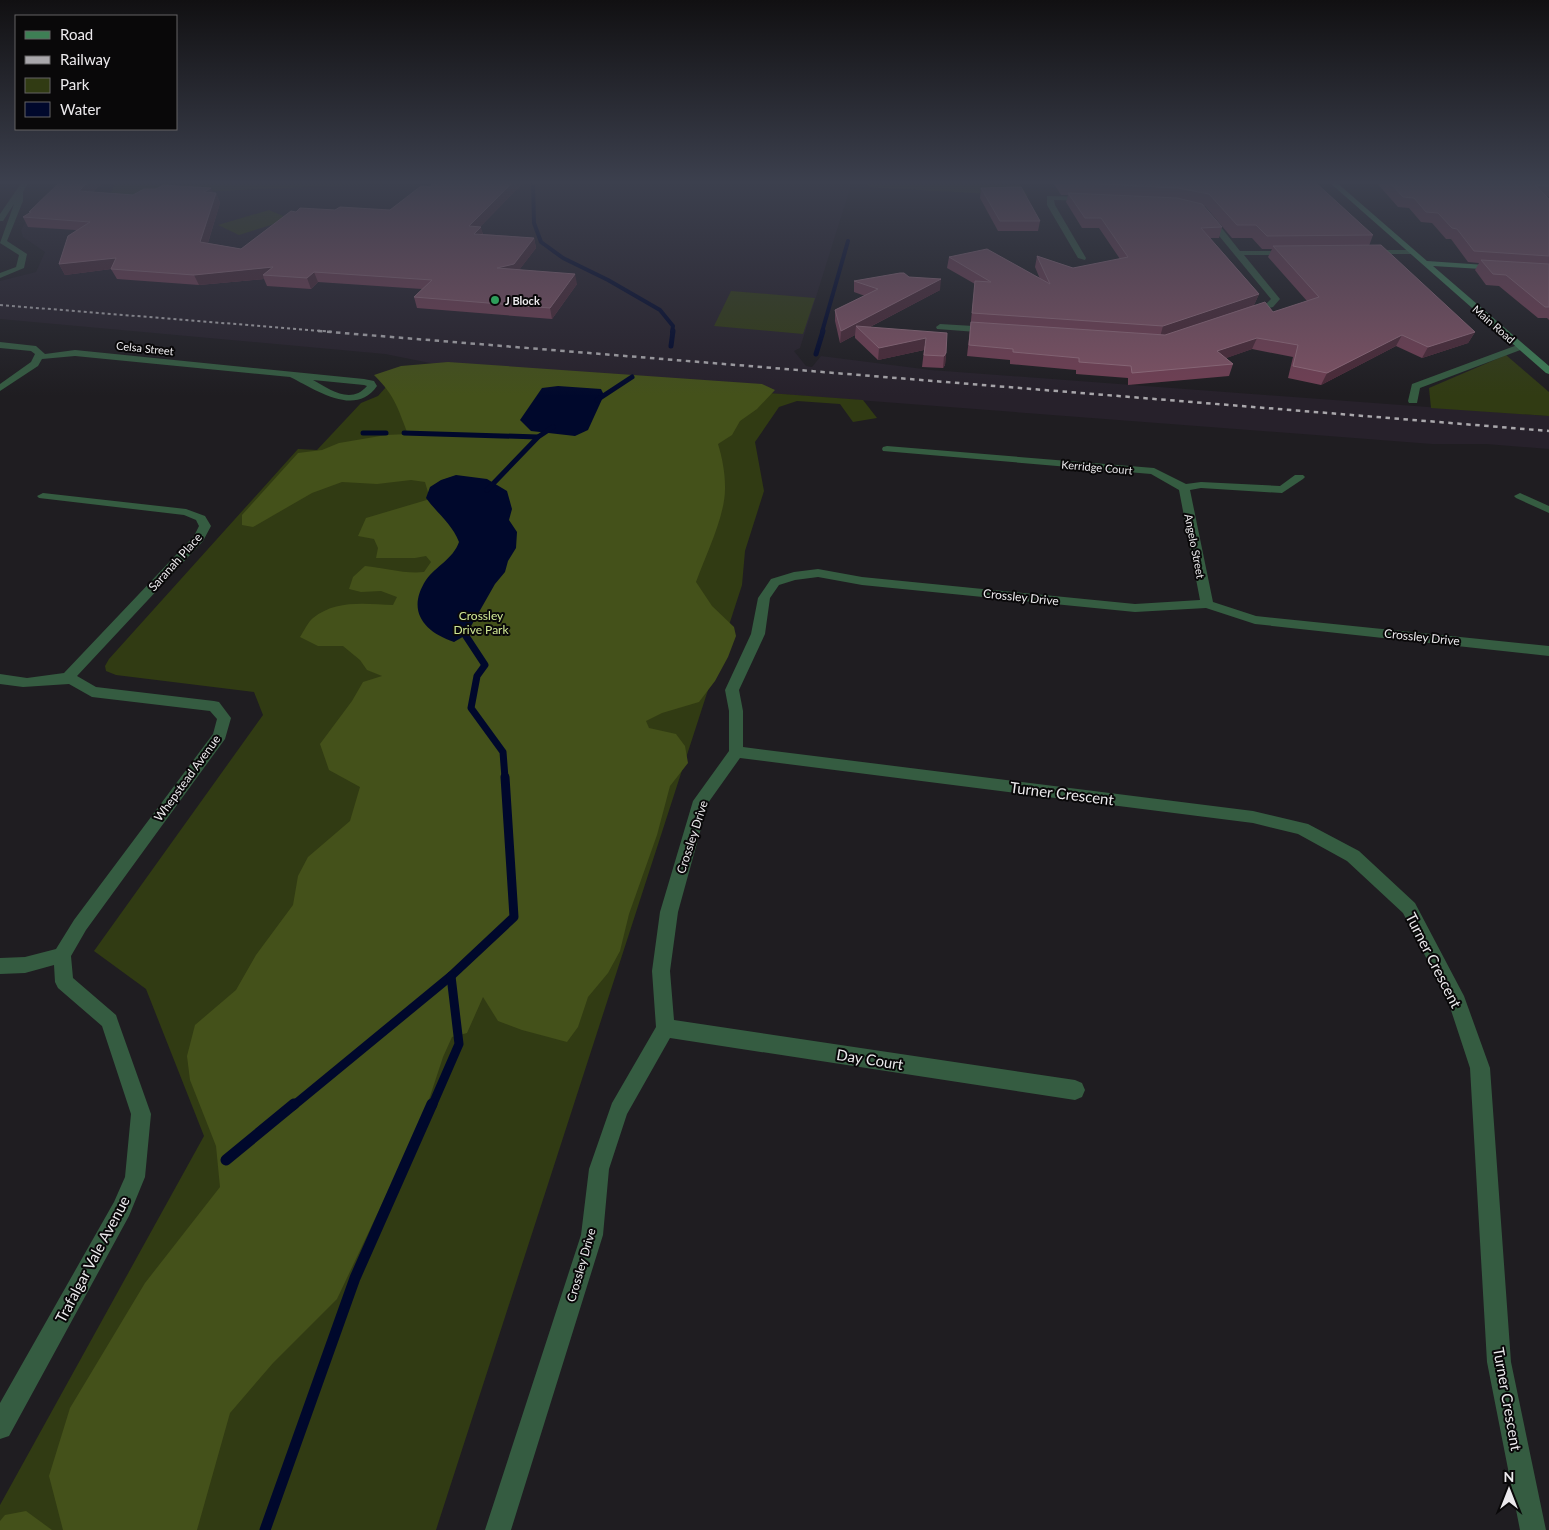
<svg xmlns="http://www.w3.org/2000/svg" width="1549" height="1530" font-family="Lato,sans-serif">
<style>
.built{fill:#27212b}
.green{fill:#313b13}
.forest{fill:#44511a}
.water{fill:#00082c}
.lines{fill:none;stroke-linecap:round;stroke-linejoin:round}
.stream-far4{stroke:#00082c;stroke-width:4}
.stream-far3{stroke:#00082c;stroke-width:5}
.stream-far2{stroke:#00082c;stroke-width:7}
.stream-far1{stroke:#00082c;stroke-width:9}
.stream{stroke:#00082c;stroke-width:11}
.street{fill:#355c41;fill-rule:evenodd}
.secondary{fill:#3e7f55;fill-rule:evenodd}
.rail-far1{stroke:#a9a7ab;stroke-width:2;stroke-dasharray:3 3;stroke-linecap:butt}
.rail{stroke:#a9a7ab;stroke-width:2.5;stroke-dasharray:4.5 4.5;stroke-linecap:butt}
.wall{fill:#714054;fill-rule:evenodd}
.shaded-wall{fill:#4b2a38}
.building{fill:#7e5264;stroke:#906a7a}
.leisure-dot{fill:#2e9e5b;stroke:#090809;stroke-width:2}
.labels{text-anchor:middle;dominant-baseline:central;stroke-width:4;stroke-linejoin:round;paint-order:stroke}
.far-poi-label{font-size:11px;font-weight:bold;fill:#eceaed;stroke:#090809;text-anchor:start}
.far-street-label{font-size:11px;fill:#eceaed;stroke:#090809}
.street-label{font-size:12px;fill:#eceaed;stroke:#090809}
.park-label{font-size:12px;fill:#d1e895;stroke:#090809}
.near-street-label{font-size:15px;fill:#eceaed;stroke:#090809}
</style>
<rect width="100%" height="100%" fill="#1f1d21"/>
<path class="built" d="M419,182H852L800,348L794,351L806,366L812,367L821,356L931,370L1549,416V449L1486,444H1432L648,384L440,365L385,354L0,319V281L36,272L45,252L23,237L21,230L39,199Z"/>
<g class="green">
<path d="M115,182H417L110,196Z"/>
<path d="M869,182H1018L1028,196L867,187Z"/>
<path d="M269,210L290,219L239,235L218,225Z"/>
<path d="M731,291L815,298L803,334L714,326Z"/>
<path d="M1506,355L1549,392V416L1431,408L1429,388Z"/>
<path d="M395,377L648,384L863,400L877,418L853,422L840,404L797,401L779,407L755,442L764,491L745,551L742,585L436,1530H0V1505L204,1136L146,989L94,951L263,715L254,692L116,675L106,671L105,666L109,659L298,449L317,450L361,403L378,396Z"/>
</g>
<g class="forest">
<path d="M448,362L762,384L775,390L757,409L740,421L732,435L718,444C722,457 725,472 725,486C726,515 706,554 696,582L712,606L734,627L736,636L728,657L715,681L699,702L662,713L646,721L649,728L676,734L685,746L688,763L670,786L657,835L629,914L620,951L608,973L588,997L578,1027L567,1042L522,1030L498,1021L483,997L467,1033L452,1037L443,1057L412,1151L390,1187L337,1299L273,1363L230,1413L197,1530H63L49,1476L70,1408L145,1283L220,1187L216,1146L190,1080L187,1056L195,1025L236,990L256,955L293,905L298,876L308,857L350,821L360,787L329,770L320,744L352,701L363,682L382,676L367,670L360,660L343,646H318L300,637C304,631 308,622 313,618C336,599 367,604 393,605L397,597L381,591L361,592L349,589L353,577L365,566C385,568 404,574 424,572L431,562L426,556L415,558H376L378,548L374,539L358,536L366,518L430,499L425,482L411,480L377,484L342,482L312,493L253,527L242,525V515L298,453L322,450L339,443L386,435L408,434C397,407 396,397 374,375L401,366Z"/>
<path d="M26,1511L52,1530H0V1521L5,1515Z"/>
</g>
<g class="water">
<path d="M558,386L601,389L604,395L588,430L575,436L531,431L520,420L542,388Z"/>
<path d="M456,475L487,479L507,491L512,509L509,520L517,532L516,548L508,561L505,572L495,584L466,635L454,642C424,632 406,611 426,580C436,566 453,559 459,542C452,524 437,513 426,498L430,487L441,480Z"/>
</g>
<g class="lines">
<g class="stream-far4">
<path d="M533,182L534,223L541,242L563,258L608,280L660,310L673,326L672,332"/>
<path d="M822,332L848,241"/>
</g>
<g class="stream-far3">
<path d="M671,346L673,331"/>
<path d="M816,354L823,331"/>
<path d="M597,400L632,377"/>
<path d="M363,433H386"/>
<path d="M404,433L538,437"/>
<path d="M487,490L538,437L553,427"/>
</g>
<path class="stream-far2" d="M460,627L485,665L477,676L471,708L503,752L505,778"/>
<g class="stream-far1">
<path d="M293,1106L451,976L514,917L505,777"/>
<path d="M432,1106L459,1044L451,976"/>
</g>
<g class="stream">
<path d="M226,1160L294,1104"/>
<path d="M265,1530L355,1278L432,1104"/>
</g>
<g class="street">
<path d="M22,182H29L23,192V201L7,241L27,254L24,268L0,278V273L16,267L19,255L0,243L14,204L3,221H0V214Z"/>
<path d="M1047,196L1088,197L1092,199L1088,201L1054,200L1055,205L1086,258L1085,260L1078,258L1047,205Z"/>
<path d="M1206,216H1212L1240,251H1293L1294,253L1290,255H1244L1280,299L1273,307L1245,314V310L1267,303L1271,299L1206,220Z"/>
<path d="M1365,250H1411L1415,252L1411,254H1365Z"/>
<path d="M940,324L990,327L994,330L990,333L937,329L936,327Z"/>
<path d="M0,342L36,346L45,354L75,350L364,379L374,381L377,386C355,418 315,389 290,377L75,356L42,359L38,366L0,391V384L31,362L35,354L31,351L0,348ZM313,380L364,385L367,386C351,405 329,389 313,380Z"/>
<path d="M1520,344L1523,345V349L1420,388L1417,403H1409L1408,401L1412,384Z"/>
<path d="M887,446L1154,468L1186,484L1201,482L1280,486L1295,475H1303L1305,477L1303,479L1282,493L1201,488L1190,490L1213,602L1256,616L1549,646V656L1255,624L1206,608L1135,612L862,585L818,577L795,580L779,585L770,598L765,634L739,690L743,711V747L1253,811L1308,824L1359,851L1415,903L1464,996L1490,1068L1511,1362L1546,1530H1520L1487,1362L1470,1068L1447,998L1403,913L1347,861L1298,834L1253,823L740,758L708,803L678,912L670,971L674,1020L1075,1080L1082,1083L1085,1090L1082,1097L1075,1100L670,1038L627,1114L609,1169L603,1235L511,1530H485L581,1235L589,1169L612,1103L656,1027L652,971L660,912L693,801L729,751V711L725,690L751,634L758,598L771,579L794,572L818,569L862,577L1135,604L1200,600L1179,490L1151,474L883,451L882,449L883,447Z"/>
<path d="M43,493L186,509L205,516L211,526L203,541L77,676L96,687L214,701L219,702L231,718L225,739L86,930L71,956L73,978L116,1015L118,1021L151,1114L145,1177L129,1216L9,1436L0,1439V1403L114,1202L125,1177L131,1114L102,1026L58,988L55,982L54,965L25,973L0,974V958L25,957L56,949L74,920L213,734L217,719L210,711L92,697L69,684L23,687L0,684V674L27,678L64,673L194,536L199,526L196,520L184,515L39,498L37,496Z"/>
<path d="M1520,493L1549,506V513L1516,498L1514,496Z"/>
</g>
<path class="secondary" d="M1329,182H1336L1427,261L1500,266V270H1497L1433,266L1549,366V374L1546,373Z"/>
<path class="rail-far1" d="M0,305L334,332"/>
<path class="rail" d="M318,331L1549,431"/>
</g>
<g class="wall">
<path d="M432,182H524L480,227L483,234L534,238L536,248L519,270L577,284L552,319L417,308L414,297L422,289L318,282L311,289L267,286L264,279L199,285L117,279L111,269L65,275L59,264L76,230L28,227L23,217L30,213L29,212L102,183L93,192L133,195L216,193L220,203L208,243L241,249L296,212L335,210H390L431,187Z"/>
<path d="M1053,182H1315L1373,235L1369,246L1475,332L1468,343L1422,358L1396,346L1321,385L1288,378L1293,357L1252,349L1226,358L1233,364L1229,376L1128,385V378L1076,374V370L1010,364V360L967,356L975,284L947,268L949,257L1040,279L1035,267L1037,256L1073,268L1120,259L1099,228H1082L1066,202L1068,195H1061ZM1204,206H1205L1232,238H1252L1262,249H1272L1268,257L1307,301L1273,312L1254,305L1259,294L1210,238H1219L1222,227Z"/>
<path d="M1376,182H1549V197L1546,196L1549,199V320L1547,318H1538L1499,286L1486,285L1475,270L1479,263L1468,262L1451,239H1446L1432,223L1421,222L1409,208L1398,207Z"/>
<path d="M981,188L1040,221L1038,231H998L980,198Z"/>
<path d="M909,277L940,290L870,327L946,353L945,365L943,368L922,367L924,350L878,360L855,338V335L840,343L835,321V310L865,296L854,292V281Z"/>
</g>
<g class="shaded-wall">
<path d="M88,182H101L102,183L84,201L79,191Z"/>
<path d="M513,182H524L471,236L469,226Z"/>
<path d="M211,188L215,197L216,193L220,203L205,252L200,242L204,192Z"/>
<path d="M481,227L483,237L474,234Z"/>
<path d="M534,238L536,248L516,274L497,268Z"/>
<path d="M116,258L111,269L65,275L59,264Z"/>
<path d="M273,267L263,275L264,279L199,285L194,275Z"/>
<path d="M314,272L318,282L311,289L307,278Z"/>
<path d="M575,274L577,284L552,319L550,308Z"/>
<path d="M941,279L940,290L862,331L856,326L855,335L840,343L841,331Z"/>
<path d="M1259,294L1254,305L1160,337L1163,326Z"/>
<path d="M1475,332L1468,343L1422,358L1428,347Z"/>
<path d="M1402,335L1396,346L1321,385L1327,373Z"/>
<path d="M926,338L924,350L878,360L879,348Z"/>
<path d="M1257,338L1252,349L1212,363L1217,351Z"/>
<path d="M946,353L945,365L943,368L944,356Z"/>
</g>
<g class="building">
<path d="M60,182H88L79,191L133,195L144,189H156L163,185L211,188L204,192L216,193L200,242L241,249L291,211L296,212L300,208L335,210L340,207L390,210L421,186L431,187L432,182H513L469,226L481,227L474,234L534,238L514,264L497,268L575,274L550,308L414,297L432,280L314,272L307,278L263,275L273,267L194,275L111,269L116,258L59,264L68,236L90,222L23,217L31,212H29Z"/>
<path d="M1063,182H1315L1373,235L1267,236L1256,225H1237L1209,194L1178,188Z"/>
<path d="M1389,182H1549V186L1535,185L1549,199V256L1474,251L1457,229L1452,228L1438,213L1426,212L1414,198L1403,197Z"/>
<path d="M1021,187L1040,221H1000L981,188Z"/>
<path d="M1068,193L1177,198L1202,204L1222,227L1201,228L1259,294L1163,326L972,313L975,281L991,282L949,257L987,249L1050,284L1037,256L1073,268L1128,257L1101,218H1085Z"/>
<path d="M1381,245L1475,332L1428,347L1402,335L1327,373L1293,366L1298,345L1257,338L1217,351L1233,364L1132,373L1131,366L1079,362V358L1013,352V349L969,345L971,322L1165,335L1265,302L1273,312L1319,297L1273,246Z"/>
<path d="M1481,260L1549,264V307H1545L1506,275L1493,274Z"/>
<path d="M900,273H904L909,277L941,279L841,331L835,310L878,289L854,281Z"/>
<path d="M856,326L947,333L946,353L944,356L924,355L926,338L879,348Z"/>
</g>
<linearGradient id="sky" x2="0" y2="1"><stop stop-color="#111012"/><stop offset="0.46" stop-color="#3c404e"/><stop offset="1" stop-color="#3c404e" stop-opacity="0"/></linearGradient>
<rect width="1549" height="396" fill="url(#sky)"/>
<circle class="leisure-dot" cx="495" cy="300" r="5"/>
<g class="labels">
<g class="far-poi-label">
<text x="505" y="300">J Block</text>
</g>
<g class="far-street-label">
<text transform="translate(1494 324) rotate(41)">Main Road</text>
<text transform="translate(145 348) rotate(6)">Celsa Street</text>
<text transform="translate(1097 467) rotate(5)">Kerridge Court</text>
<text transform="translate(1195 546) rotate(79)">Angelo Street</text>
</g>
<g class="street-label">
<text transform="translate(175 562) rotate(-48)">Saranah Place</text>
<text transform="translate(1021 597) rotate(6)">Crossley Drive</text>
<text transform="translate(1422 637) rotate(6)">Crossley Drive</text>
<text transform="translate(187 778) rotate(-54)">Whepstead Avenue</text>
<text transform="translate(692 837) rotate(-72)">Crossley Drive</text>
<text transform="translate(581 1265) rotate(-74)">Crossley Drive</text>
</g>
<g class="park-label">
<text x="481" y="615">Crossley<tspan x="481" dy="14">Drive Park</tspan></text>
</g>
<g class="near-street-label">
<text transform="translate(1062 793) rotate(7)">Turner Crescent</text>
<text transform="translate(1434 960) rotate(63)">Turner Crescent</text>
<text transform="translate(870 1059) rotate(9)">Day Court</text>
<text transform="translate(92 1259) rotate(-62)">Trafalgar Vale Avenue</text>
<text transform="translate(1508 1399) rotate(80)">Turner Crescent</text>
</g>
</g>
<rect x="15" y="15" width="162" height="115" fill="#090809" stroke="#646264"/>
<rect x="25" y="31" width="25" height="8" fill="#3e7f55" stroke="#646264"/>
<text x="60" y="40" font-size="15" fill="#eceaed">Road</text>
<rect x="25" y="56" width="25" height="8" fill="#a9a7ab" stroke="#646264"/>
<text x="60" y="65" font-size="15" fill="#eceaed">Railway</text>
<rect x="25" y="78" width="25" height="15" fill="#313b13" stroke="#646264"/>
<text x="60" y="90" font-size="15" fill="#eceaed">Park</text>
<rect x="25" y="102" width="25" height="15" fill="#00082c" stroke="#646264"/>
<text x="60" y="115" font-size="15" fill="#eceaed">Water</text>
<g transform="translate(1509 1490)" stroke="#090809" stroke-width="4" paint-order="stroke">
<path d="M0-4L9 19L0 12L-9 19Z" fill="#eceaed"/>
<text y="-8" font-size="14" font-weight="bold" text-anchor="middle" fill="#eceaed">N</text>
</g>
</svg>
